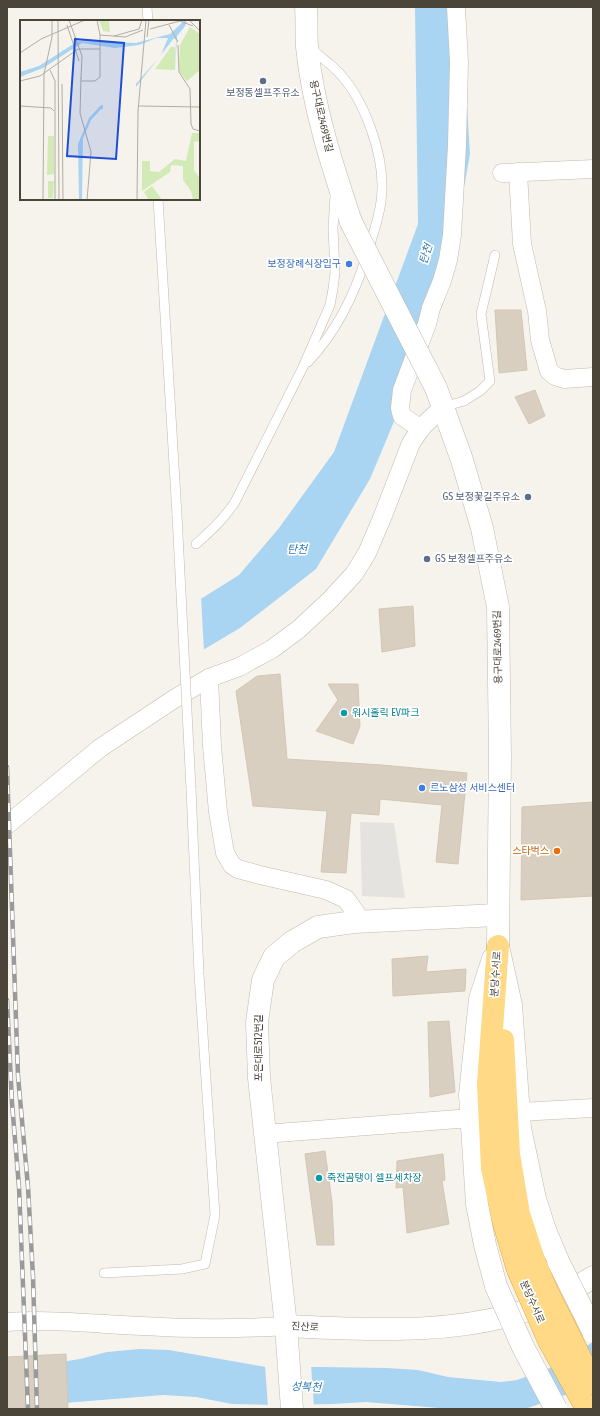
<svg xmlns="http://www.w3.org/2000/svg" width="600" height="1416" font-family="'Fira Sans Condensed','Noto Sans KR',sans-serif">
<style>
.parking{fill:#e5e3e0}
.water{fill:#a9d4f2}
.pier{fill:#f6f3ec}
.building{fill:#d8cfc1;stroke:#d3c7b4}
.lines{fill:none;stroke-linecap:round;stroke-linejoin:round}
.service-casing{stroke:#c2bbae;stroke-width:10}
.minor-casing{stroke:#c2bbae;stroke-width:19}
.tertiary-casing{stroke:#c2bbae;stroke-width:23}
.trunk-casing{stroke:#e0a43c;stroke-width:23}
.service{stroke:#fff;stroke-width:9}
.minor{stroke:#fff;stroke-width:18}
.tertiary{stroke:#fff;stroke-width:22}
.trunk{stroke:#ffd985;stroke-width:22}
.rail-casing{stroke:#9a9a9a;stroke-width:4.5}
.rail{stroke:#fff;stroke-width:3;stroke-dasharray:9;stroke-linecap:butt}
.service-bridge-casing{stroke:#c2bbae;stroke-width:10;stroke-linecap:butt}
.tertiary-bridge-casing{stroke:#c2bbae;stroke-width:23;stroke-linecap:butt}
.trunk-bridge-casing{stroke:#e0a43c;stroke-width:23;stroke-linecap:butt}
.service-bridge{stroke:#fff;stroke-width:9}
.tertiary-bridge{stroke:#fff;stroke-width:22}
.trunk-bridge{stroke:#ffd985;stroke-width:22}
.service-dot{fill:#5c6f8a;stroke:#fff;stroke-width:1.5}
.shop-dot{fill:#3f7fe0;stroke:#fff;stroke-width:1.5}
.culture-dot{fill:#0f9aa8;stroke:#fff;stroke-width:1.5}
.food-dot{fill:#e8710a;stroke:#fff;stroke-width:1.5}
.labels{text-anchor:middle;dominant-baseline:central;stroke-width:3.5;stroke-linejoin:round;paint-order:stroke}
.service-label{font-size:10px;fill:#4e5e75;stroke:#fff}
.street-label{font-size:10px;fill:#4b4439;stroke:#fff}
.shop-label{font-size:10px;fill:#366cbe;stroke:#fff;text-anchor:end}
.culture-label{font-size:10px;fill:#0d838f;stroke:#fff;text-anchor:start}
.food-label{font-size:10px;fill:#c56008;stroke:#fff;text-anchor:end}
.water-label{font-size:11px;font-style:italic;fill:#2e7ab2;stroke:#fff}
.inset-road{fill:none;stroke:#b2ada4;stroke-width:1}
.view{fill:#1d4ed8;fill-opacity:0.15;stroke:#1d4ed8;stroke-width:2}
.inset-edge{fill:none;stroke:#4b4439;stroke-width:2}
</style>
<rect width="100%" height="100%" fill="#f6f3ec"/>
<path class="parking" d="M360,822L394,823L405,898L362,896Z"/>
<g class="water">
<path d="M415,7H461L470,154L443,304L370,479L316,569L240,628L7,766V728L113,654L239,575L279,528L334,452L418,224Z"/>
<path d="M593,1342V1378L568,1394L525,1409H451L366,1402L333,1404L273,1405L232,1404L196,1397L163,1395L15,1407L7,1371L80,1359L107,1352L140,1349L169,1350L266,1367H319L387,1368L418,1370L448,1377L501,1382L517,1380L550,1368Z"/>
</g>
<g class="pier">
<path d="M201,597L204,652L7,768V726L112,653Z"/>
<path d="M265,1365H311L314,1407H268Z"/>
</g>
<g class="building">
<path d="M495,310H521L527,370L499,373Z"/>
<path d="M535,390L545,416L529,424L515,397Z"/>
<path d="M413,606L415,646L382,652L379,609Z"/>
<path d="M280,674L287,759L382,765L467,773L458,864L436,862L442,805L380,799L379,815L351,813L346,873L321,872L327,811L253,806L236,691L257,676Z"/>
<path d="M328,684H358L360,726L353,744L316,731L338,700Z"/>
<path d="M593,802V896L521,900L522,807Z"/>
<path d="M428,956L426,972L466,969L465,991L393,996L392,959Z"/>
<path d="M449,1021L455,1092L430,1097L428,1022Z"/>
<path d="M325,1151L332,1202L334,1245H317L305,1154Z"/>
<path d="M443,1154L445,1180L442,1181L449,1224L407,1233L403,1187L396,1188L397,1161Z"/>
<path d="M66,1354L68,1409H7V1357Z"/>
</g>
<g class="lines">
<defs>
<g id="service">
<path d="M147,7L148,21"/>
<path d="M158,199L177,515"/>
<path d="M308,362C337,331 355,294 367,254C372,237 379,219 381,201C387,159 364,94 332,66C325,60 318,55 311,48"/>
<path d="M443,407L464,401L480,391L490,381L481,314L495,255"/>
<path d="M196,544C211,531 224,519 235,502L303,367L330,305L333,289L335,272L333,228L335,196"/>
<path d="M104,1273L182,1269L205,1264L215,1215L199,974L191,789"/>
</g>
<g id="minor">
<path d="M518,172L522,244L537,311L540,340L549,371L555,376L564,379L593,377"/>
<path d="M502,173L593,169"/>
<path d="M421,429L402,416L400,408L402,390L427,324L431,308L442,281L448,260L452,235L457,145L459,62L456,7"/>
<path d="M209,678L212,746L218,812L225,853L232,865L238,869L260,875L326,890L346,899L362,922"/>
<path d="M7,825L100,748L174,699L209,678L239,667L272,649L299,629L330,600L354,574L367,553L382,518L411,443L422,427L443,407"/>
<path d="M519,1112L593,1108"/>
<path d="M264,1134L471,1118"/>
<path d="M7,1322C52,1319 97,1324 142,1326C190,1329 238,1329 286,1326"/>
</g>
<g id="tertiary">
<path d="M306,7C307,20 306,34 307,47C313,107 332,165 351,222"/>
<path d="M436,388L462,460L482,528L498,607L500,756L498,946L511,1005L520,1128L535,1199L545,1230L558,1261"/>
<path d="M493,959L480,999L470,1095L477,1204L485,1245L496,1286"/>
<path d="M286,1326C370,1330 462,1336 542,1305C560,1298 577,1287 593,1277"/>
<path d="M292,1409L286,1326L259,1078L257,1022L263,980L274,957L292,942L318,927L354,922L497,915"/>
</g>
<g id="trunk">
<path d="M498,946L488,1084L492,1168L503,1220L518,1270"/>
<path d="M503,1040L509,1154L519,1214L535,1263"/>
</g>
</defs>
<use href="#service" class="service-casing"/>
<use href="#minor" class="minor-casing"/>
<use href="#tertiary" class="tertiary-casing"/>
<use href="#trunk" class="trunk-casing"/>
<use href="#service" class="service"/>
<use href="#minor" class="minor"/>
<use href="#tertiary" class="tertiary"/>
<use href="#trunk" class="trunk"/>
<defs>
<g id="rail">
<path d="M7,767L18,1076L28,1187L33,1277L37,1409"/>
<path d="M7,1000L12,1103L19,1187L28,1409"/>
</g>
</defs>
<use href="#rail" class="rail-casing"/>
<use href="#rail" class="rail"/>
<defs>
<path id="service-bridge" d="M177,515L191,789"/>
<g id="tertiary-bridge">
<path d="M351,222L436,388"/>
<path d="M558,1261L593,1331"/>
<path d="M496,1286L523,1347L556,1409"/>
</g>
<g id="trunk-bridge">
<path d="M535,1263L546,1289L593,1383"/>
<path d="M518,1270L549,1341L587,1409"/>
</g>
</defs>
<use href="#service-bridge" class="service-bridge-casing"/>
<use href="#tertiary-bridge" class="tertiary-bridge-casing"/>
<use href="#trunk-bridge" class="trunk-bridge-casing"/>
<use href="#service-bridge" class="service-bridge"/>
<use href="#tertiary-bridge" class="tertiary-bridge"/>
<use href="#trunk-bridge" class="trunk-bridge"/>
</g>
<g class="service-dot">
<circle cx="263" cy="81" r="4"/>
<circle cx="528" cy="497" r="4"/>
<circle cx="427" cy="559" r="4"/>
</g>
<g class="shop-dot">
<circle cx="349" cy="264" r="4"/>
<circle cx="422" cy="788" r="4"/>
</g>
<g class="culture-dot">
<circle cx="344" cy="713" r="4"/>
<circle cx="319" cy="1178" r="4"/>
</g>
<circle class="food-dot" cx="557" cy="851" r="4"/>
<g class="labels">
<g class="service-label">
<text x="263" y="93">보정동셀프주유소</text>
<text x="520" y="497" text-anchor="end">GS 보정꽃길주유소</text>
<text x="435" y="559" text-anchor="start">GS 보정셀프주유소</text>
</g>
<g class="street-label">
<text transform="translate(321 116) rotate(77)">용구대로2469번길</text>
<text transform="translate(498 647) rotate(-91)">용구대로2469번길</text>
<text transform="translate(496 974) rotate(-86)">분당수서로</text>
<text transform="translate(259 1048) rotate(-90)">포은대로512번길</text>
<text transform="translate(532 1302) rotate(66)">분당수서로</text>
<text transform="translate(305 1327) rotate(3)">진산로</text>
</g>
<g class="shop-label">
<text x="341" y="264">보정장례식장입구</text>
<text x="430" y="788" text-anchor="start">르노삼성 서비스센터</text>
</g>
<g class="culture-label">
<text x="352" y="713">워시홀릭 EV파크</text>
<text x="327" y="1178">죽전곰탱이 셀프세차장</text>
</g>
<g class="food-label">
<text x="549" y="851">스타벅스</text>
</g>
<g class="water-label">
<text transform="translate(426 254) rotate(-72)">탄천</text>
<text x="297" y="549">탄천</text>
<text transform="translate(306 1387) rotate(2)">성복천</text>
</g>
</g>
<g transform="translate(20 20)">
<rect width="180" height="180" fill="#f6f3ec"/>
<path d="M79,0H89L90,12L83,11ZM170,7L180,14V50L167,61L159,51L160,25ZM151,27H155V50L135,49ZM172,113H180V121L174,122V150L180,159V180H173L171,171L163,160V146L151,145L150,152L122,171V141H130V151L139,152L155,139L166,141ZM28,116H34V154L27,155ZM28,161H34L33,178H28ZM132,166L141,178L139,180H129L124,172Z" fill="#d2eab5"/>
<path d="M165,0H167L165,6L157,16L155,50L156,20L154,18L112,72L80,90L71,100L63,118L62,180H59L58,124L69,98L80,86L109,72L141,35L148,18H136L119,25L95,28L62,23L23,48L0,57V52L19,46L58,21L116,23L150,14Z" fill="#a9d4f2"/>
<path d="M116,60V70L113,73L83,91V82L108,70Z" fill="#f6f3ec"/>
<path class="inset-road" d="M38,0L39,180M49,0L62,36L61,59M169,0L180,11M47,5L59,41M149,5L158,22M130,9L160,1L173,6M80,15L105,17L123,10M94,16L119,9L122,0M127,17L129,0M158,25L159,52L170,69L171,104L173,109L180,111M0,33L21,19L65,0M30,50L35,61V180M61,58L60,93L71,132L67,180M0,61L20,56L58,29H80M61,61H75L80,57V15L77,0M42,64L43,180M0,86L31,88L34,91M119,86L180,87M23,180L24,54L32,17V0M117,180L118,91L126,0"/>
<path class="view" d="M55,19L104,23L96,139L47,136Z"/>
<rect width="180" height="180" class="inset-edge"/>
</g>
<rect width="600" height="1416" fill="none" stroke="#4b4439" stroke-width="16"/>
</svg>
